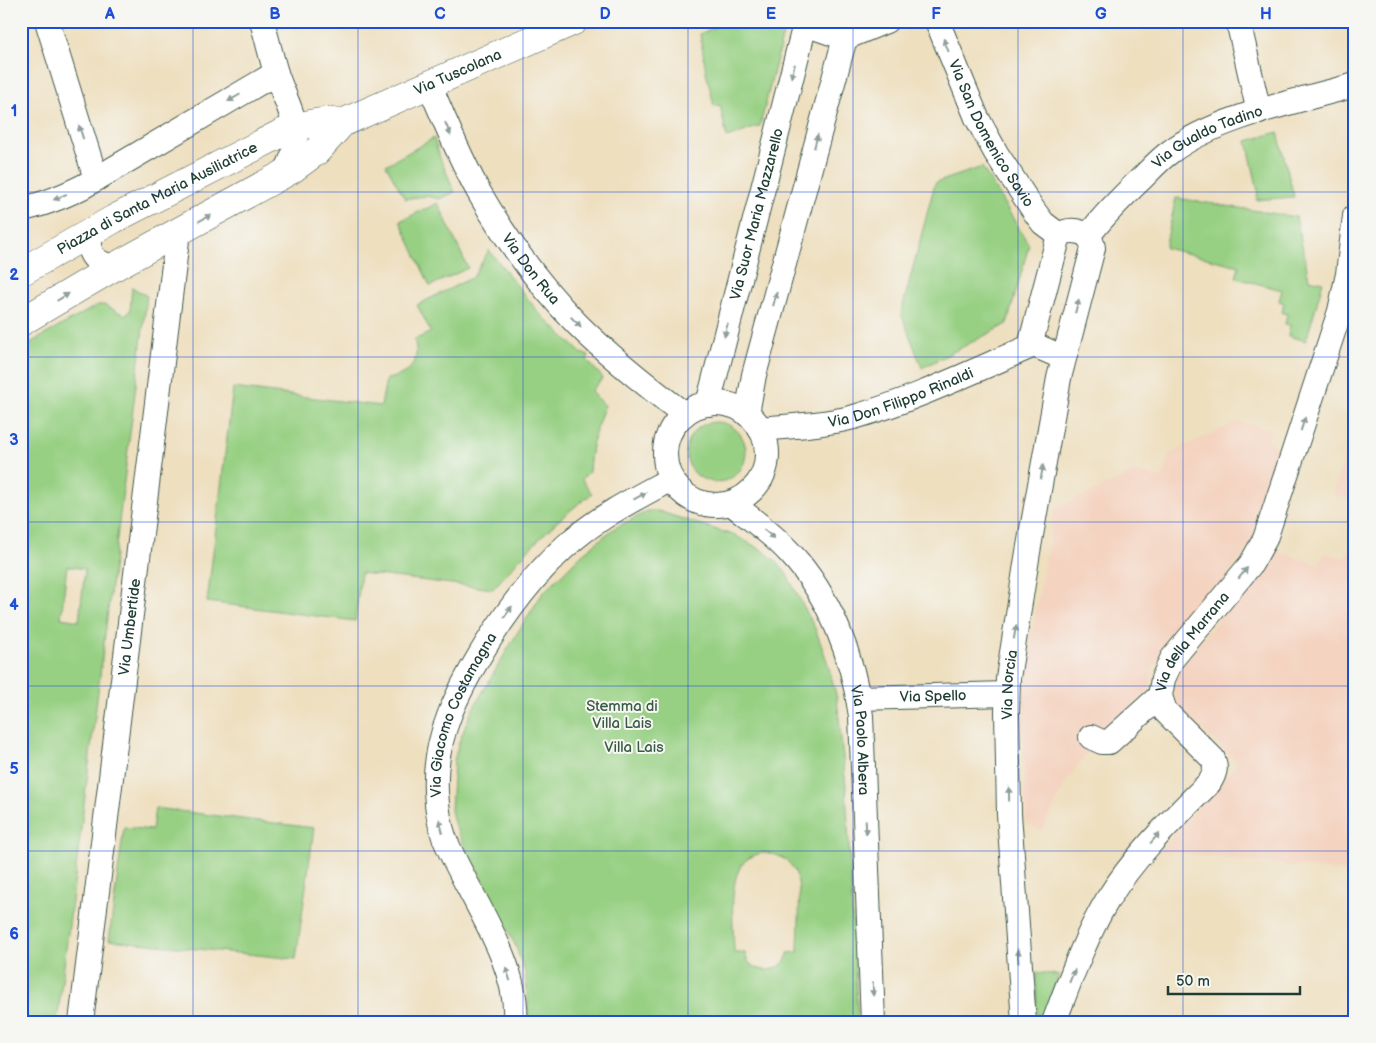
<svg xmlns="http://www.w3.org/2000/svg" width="1376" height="1043" font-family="'Balsamiq Sans',sans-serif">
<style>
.built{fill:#f4d3c0}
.green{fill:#97d083;stroke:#5b865c;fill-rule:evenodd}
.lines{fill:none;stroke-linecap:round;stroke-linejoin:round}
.minor-casing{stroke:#3e5549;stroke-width:26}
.major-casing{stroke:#3e5549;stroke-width:29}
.minor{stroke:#fff;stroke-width:24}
.major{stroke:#fff;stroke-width:28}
.oneway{fill:#8f9e9a}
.grid{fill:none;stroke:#1d4ed8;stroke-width:1;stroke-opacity:0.55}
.labels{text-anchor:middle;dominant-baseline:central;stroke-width:4;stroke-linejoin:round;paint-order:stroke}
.street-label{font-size:15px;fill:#1f3d34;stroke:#f6f6f2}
.park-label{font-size:15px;fill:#375a44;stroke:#f6f6f2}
.neatline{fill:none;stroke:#1d4ed8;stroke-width:2}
.grid-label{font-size:16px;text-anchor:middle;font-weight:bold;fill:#1d4ed8}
</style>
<rect width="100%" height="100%" fill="#f6f6f2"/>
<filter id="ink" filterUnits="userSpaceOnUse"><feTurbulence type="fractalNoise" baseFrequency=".02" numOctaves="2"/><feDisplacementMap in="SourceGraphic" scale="10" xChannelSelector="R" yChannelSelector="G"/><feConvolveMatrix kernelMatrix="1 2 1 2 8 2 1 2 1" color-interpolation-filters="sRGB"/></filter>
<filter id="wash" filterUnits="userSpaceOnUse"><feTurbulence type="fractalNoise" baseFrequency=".0096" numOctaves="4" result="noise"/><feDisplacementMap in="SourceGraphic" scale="20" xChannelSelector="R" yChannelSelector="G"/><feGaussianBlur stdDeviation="1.12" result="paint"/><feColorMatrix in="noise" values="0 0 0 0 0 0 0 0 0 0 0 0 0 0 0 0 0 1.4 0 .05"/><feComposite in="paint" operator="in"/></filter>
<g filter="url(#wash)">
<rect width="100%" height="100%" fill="#eedfbf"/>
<g class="built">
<path d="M1236,422L1272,429L1268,439L1282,454L1253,541L1229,574L1153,667L1150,687L1146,694L1095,743L1067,780L1042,831L1026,823L1021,692L1055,509L1134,472L1163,478L1169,454Z"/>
<path d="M1355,430V501L1332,494Z"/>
<path d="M1355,545V873L1159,851L1238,763L1184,713L1177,702L1174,691L1180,668L1273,550L1318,564L1325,553L1346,558L1350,548L1353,549Z"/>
</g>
<g class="green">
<path d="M728,21H785L786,23L760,126L727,138L720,105L714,106L706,72L700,34Z"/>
<path d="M1278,132L1294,197L1256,200L1258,191L1247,141Z"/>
<path d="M434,138L440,158L455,192L440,199L426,196L405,199L386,165Z"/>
<path d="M982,167L1029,245L1007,324L922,368L901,313L935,183Z"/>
<path d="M1176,198L1296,217L1309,279L1323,282L1306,341L1288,336L1290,325L1285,324L1287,314L1282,313L1284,303L1279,301L1282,290L1236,278L1239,266L1165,248Z"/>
<path d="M438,203L468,268L430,286L400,221Z"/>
<path d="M489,250L539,313L581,353L589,356L587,360L603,378L591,391L605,405C596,427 590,448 589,472L582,479L592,494C553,521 524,554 493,589L361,573L355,621L207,602L233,388L381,406L386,379C408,376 422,362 414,340L431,332L417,305L473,277Z"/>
<path d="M132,287L147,296L57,1022H21V348L98,305H104L125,315L130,311ZM67,566L85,569L79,621L61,618Z"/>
<circle cx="716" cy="452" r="30"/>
<path d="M648,511H658L736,536L762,550L777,562L786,573L815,628L827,661L837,698L846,787L858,1022H528V1000L525,973L516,947L490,893L464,845L455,826L451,811L454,761L458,745L471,712L516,635L542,594L581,555L613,529ZM761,853C776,852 791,860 796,874C802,890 798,933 798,952L788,953C785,975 748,976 745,953H734C734,929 727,880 744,862C749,857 755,855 761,853Z"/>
<path d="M155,808L314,828L296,959L109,940L124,827L152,830Z"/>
<path d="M1036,972L1059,975L1044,1015H1037Z"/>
</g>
</g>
<g filter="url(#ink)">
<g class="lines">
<defs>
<g id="minor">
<path d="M47,21L96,179"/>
<path d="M262,21C267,39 271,56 276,73C289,112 309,135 284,174"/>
<path d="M804,21L805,24L845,38L886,21"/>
<path id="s1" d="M937,21L977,118L996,153L1034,211L1043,223L1059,235"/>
<path d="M1238,21L1259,112"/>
<path id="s2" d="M429,84C445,121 460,159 480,194C506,239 541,287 577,324C610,357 647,386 684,414"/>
<path d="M21,209C44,205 64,196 84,186L276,73"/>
<path d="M94,230C84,252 92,262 114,267"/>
<path id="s3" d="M1088,236C1104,215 1123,196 1142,178C1151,169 1160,159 1170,152C1216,117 1299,101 1355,85"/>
<circle cx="716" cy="454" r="51"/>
<path id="s4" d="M708,404L805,24"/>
<path d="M747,414L754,375L845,38"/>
<path id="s5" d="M760,429C792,426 823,425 854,417C917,399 975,370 1034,345"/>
<path id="s6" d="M731,503C751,519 773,534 790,553C831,597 853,658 861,716L873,1022"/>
<path id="s7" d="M858,698L1007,694"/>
<path d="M1091,737L1102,742H1109L1160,696"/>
<path id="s8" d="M81,1022L178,232"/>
<path id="s9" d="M515,1022C520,962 466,892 444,837C439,823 437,808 436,792C433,737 458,691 486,645C511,605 539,568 575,538C604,514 638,497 671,479"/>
<path id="s10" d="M1024,1022L1009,814L1007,712L1008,678L1028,552L1059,378L1093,248C1091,231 1072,227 1059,235L1032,338L1034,345L1064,358"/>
<path id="s11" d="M1054,1022C1070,980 1085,937 1108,899C1135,855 1173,819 1209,783C1214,775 1217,768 1213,759L1165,711L1160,696L1163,679L1172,659L1251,564L1265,539L1340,311L1348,274L1355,216"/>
</g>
<g id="major">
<path id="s12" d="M21,272L114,219L282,133C302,125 321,119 342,123"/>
<path id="s13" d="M21,322L114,267L291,170L317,151L342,123L574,21"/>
</g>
</defs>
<use href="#minor" class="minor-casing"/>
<use href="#major" class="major-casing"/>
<use href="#minor" class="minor"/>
<use href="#major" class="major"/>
</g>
<defs><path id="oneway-solid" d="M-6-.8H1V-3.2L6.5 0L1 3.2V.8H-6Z" transform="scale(1.25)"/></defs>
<g class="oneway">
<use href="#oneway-solid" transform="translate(946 45) rotate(-111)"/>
<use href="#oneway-solid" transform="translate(793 71) rotate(105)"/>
<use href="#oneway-solid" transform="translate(234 98) rotate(150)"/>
<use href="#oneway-solid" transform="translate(448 129) rotate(67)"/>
<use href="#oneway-solid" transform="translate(81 132) rotate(-108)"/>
<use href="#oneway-solid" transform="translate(816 141) rotate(-75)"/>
<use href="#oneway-solid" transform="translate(60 197) rotate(156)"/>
<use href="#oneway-solid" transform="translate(205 218) rotate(-28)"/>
<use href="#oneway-solid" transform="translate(63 297) rotate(-31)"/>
<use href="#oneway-solid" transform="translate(775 299) rotate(-75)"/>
<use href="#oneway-solid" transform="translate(1077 306) rotate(-75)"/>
<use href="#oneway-solid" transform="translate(576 322) rotate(45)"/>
<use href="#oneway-solid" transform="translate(726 330) rotate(104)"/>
<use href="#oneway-solid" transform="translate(1303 424) rotate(-72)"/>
<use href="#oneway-solid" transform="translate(1042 472) rotate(-80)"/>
<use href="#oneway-solid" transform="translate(640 496) rotate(-29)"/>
<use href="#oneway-solid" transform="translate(769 534) rotate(40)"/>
<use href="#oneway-solid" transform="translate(1243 573) rotate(-51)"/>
<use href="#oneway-solid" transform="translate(508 612) rotate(-55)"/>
<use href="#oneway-solid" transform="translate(1015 632) rotate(-81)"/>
<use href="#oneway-solid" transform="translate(1009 794) rotate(-91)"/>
<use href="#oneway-solid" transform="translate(441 826) rotate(-105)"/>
<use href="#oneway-solid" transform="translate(866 827) rotate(88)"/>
<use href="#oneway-solid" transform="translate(1155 838) rotate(-49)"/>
<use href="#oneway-solid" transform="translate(1018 956) rotate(-94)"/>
<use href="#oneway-solid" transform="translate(508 974) rotate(-108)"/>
<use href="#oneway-solid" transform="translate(1072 976) rotate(-68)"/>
<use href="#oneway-solid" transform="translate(873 989) rotate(89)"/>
</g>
</g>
<path class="grid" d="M193,21V1022M358,21V1022M523,21V1022M688,21V1022M853,21V1022M1018,21V1022M1183,21V1022M21,192H1355M21,357H1355M21,522H1355M21,686H1355M21,851H1355"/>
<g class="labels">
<g class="street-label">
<text stroke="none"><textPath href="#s13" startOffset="506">Via Tuscolana</textPath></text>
<text stroke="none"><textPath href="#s1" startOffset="125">Via San Domenico Savio</textPath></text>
<text stroke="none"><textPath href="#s3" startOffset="158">Via Gualdo Tadino</textPath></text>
<text stroke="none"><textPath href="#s12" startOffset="155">Piazza di Santa Maria Ausiliatrice</textPath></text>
<text stroke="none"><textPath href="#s4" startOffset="196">Via Suor Maria Mazzarello</textPath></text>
<text stroke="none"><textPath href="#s2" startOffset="212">Via Don Rua</textPath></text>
<text stroke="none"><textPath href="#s5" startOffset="145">Via Don Filippo Rinaldi</textPath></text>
<text stroke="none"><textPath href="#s8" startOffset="398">Via Umbertide</textPath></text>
<text stroke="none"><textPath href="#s11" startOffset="462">Via della Marrana</textPath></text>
<text stroke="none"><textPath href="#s10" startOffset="338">Via Norcia</textPath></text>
<text stroke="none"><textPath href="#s7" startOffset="75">Via Spello</textPath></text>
<text stroke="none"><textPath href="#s9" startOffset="329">Via Giacomo Costamagna</textPath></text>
<text stroke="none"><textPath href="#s6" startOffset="282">Via Paolo Albera</textPath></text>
</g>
<g class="park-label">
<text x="622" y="706">Stemma di<tspan x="622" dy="17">Villa Lais</tspan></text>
<text x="634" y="747">Villa Lais</text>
</g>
</g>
<rect width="1376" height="1043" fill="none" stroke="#f6f6f2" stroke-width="55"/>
<path d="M1168 986v8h132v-8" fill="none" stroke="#1f3d34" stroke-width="2.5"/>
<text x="1176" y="986" font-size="15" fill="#1f3d34" stroke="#f6f6f2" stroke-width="4" paint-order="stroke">50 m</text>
<rect x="28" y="28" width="1320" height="988" class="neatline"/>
<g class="grid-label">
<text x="110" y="19">A</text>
<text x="275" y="19">B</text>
<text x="440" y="19">C</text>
<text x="605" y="19">D</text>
<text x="771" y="19">E</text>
<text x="936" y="19">F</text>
<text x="1101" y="19">G</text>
<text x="1266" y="19">H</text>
<text x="14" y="116">1</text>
<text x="14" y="280">2</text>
<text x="14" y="445">3</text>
<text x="14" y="610">4</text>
<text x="14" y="774">5</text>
<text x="14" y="939">6</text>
</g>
</svg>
